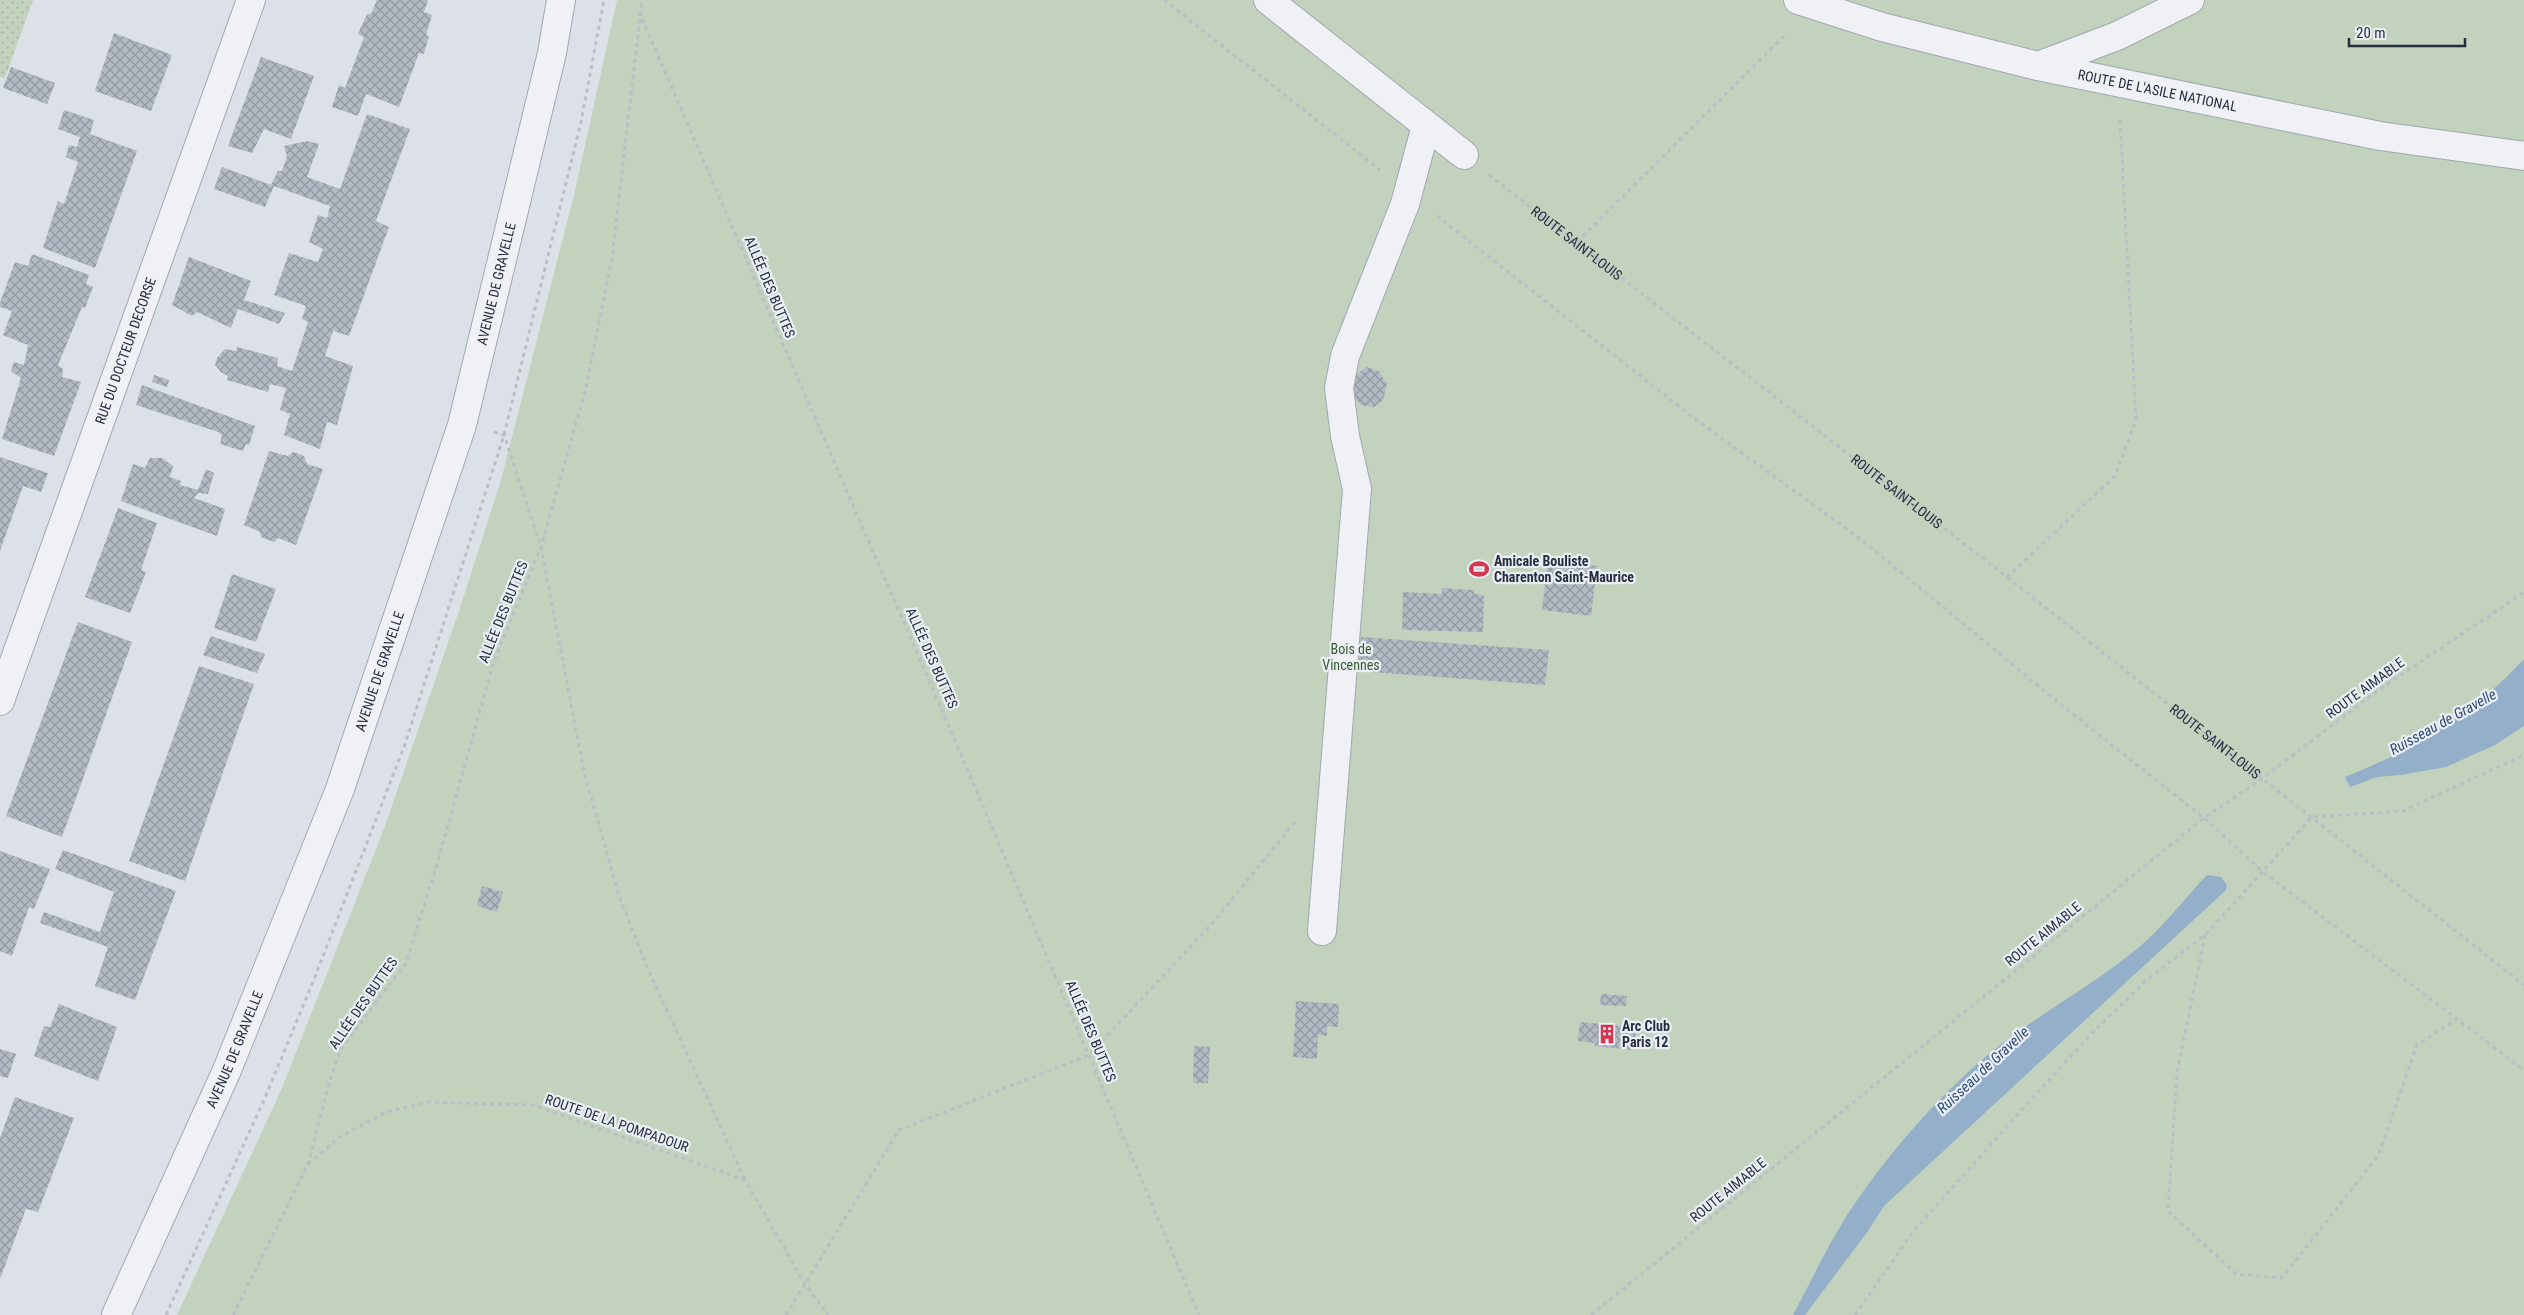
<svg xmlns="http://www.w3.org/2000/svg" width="2524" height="1315" font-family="'Roboto Condensed',sans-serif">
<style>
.grass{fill:url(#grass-dots)}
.park{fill:#c2d2bd}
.water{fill:#94afca}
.building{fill:url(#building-cross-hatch)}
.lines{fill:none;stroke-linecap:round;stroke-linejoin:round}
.minor-casing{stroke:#a1a8b1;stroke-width:30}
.path{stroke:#babec6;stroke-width:3;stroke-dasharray:4 4;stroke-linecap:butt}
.minor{stroke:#eff1f5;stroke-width:28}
.labels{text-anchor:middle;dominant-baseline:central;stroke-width:4.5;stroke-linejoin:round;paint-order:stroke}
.street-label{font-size:14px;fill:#252e3f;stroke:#ebeff5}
.poi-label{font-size:14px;font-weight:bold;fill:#252e3f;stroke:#ebeff5;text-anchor:start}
.park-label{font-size:14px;fill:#395b31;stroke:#ebeff5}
.water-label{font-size:15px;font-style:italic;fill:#2d4d75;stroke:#ebeff5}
</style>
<defs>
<pattern id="grass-dots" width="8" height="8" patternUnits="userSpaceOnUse" patternTransform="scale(1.25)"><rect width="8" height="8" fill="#c2d2bd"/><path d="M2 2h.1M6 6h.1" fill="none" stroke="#a7b5a4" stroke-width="1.8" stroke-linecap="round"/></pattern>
<pattern id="building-cross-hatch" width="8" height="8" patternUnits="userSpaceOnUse" patternTransform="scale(1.25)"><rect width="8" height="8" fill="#b3bac4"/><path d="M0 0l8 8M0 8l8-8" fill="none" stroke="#9198a1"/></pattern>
</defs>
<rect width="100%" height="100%" fill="#dce1e7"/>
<path class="grass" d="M0,0H33L5,78L0,77Z"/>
<path class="park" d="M617,0H2524V1315H177L282,1088L385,826L461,605L501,480L575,191Z"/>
<g class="water">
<path d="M2524,659V726L2495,745L2446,767L2401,775L2377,777L2350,787L2345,777C2417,748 2470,717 2524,659Z"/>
<path d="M2207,875L2221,877L2227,885L2226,890L1884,1206L1868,1231L1805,1315H1793C1811,1281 1828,1245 1849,1212C1888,1154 1935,1099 1989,1054C2039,1013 2097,984 2145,942C2168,921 2186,897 2207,875Z"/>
</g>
<g class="building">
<path d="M377,0H428L424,12L432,15L426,35L429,36L424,54L419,53L399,107L366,94L358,116L332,107L339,85L345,88L364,37L358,34L367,14H371Z"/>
<path d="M114,33L172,55L151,111L95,91Z"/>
<path d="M261,57L314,76L291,139L264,129L252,153L228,146Z"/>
<path d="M11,67L55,83L47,104L3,88Z"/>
<path d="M64,110L94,120L90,134L137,151L95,268L43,248L58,201L64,204L78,162L66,157L69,145L77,147L80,137L58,129Z"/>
<path d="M367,114L410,129L376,221L389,227L349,336L333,331L325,356L353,366L337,425L327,422L320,449L284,435L290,414L280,410L286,388L270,384L268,392L227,380L228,376L221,372L215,365L217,358L225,349L236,351L237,347L278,358L277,366L292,371L308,322L302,319L306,306L274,295L289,253L318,262L323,249L309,242L318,215L327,218L330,206L274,186L265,207L214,189L222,167L271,185L278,171H282L287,157L284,146L307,141L319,144L307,177L340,189Z"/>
<path d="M32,254L89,275L86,284L93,287L85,308L82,307L58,365L63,369L62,377L81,382L54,456L2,439L21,378L11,371L14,362L24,365L28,345L3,335L12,311L0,307V303L15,262L28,266Z"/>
<path d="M189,257L251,281L244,300L285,313L279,324L238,309L231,328L197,312L192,316L172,305Z"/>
<path d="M1366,367L1379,371L1387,384L1383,400L1374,407L1361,405L1349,392L1351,379Z"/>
<path d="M154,375L169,380L167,387L152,382Z"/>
<path d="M142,385L255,426L249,445L246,444L243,451L220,444L222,435L218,432L136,405Z"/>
<path d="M269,451L288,456L293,452L304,456L307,464L323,469L296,545L278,538L274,542L261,537L260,532L244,525Z"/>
<path d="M0,457L48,473L41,492L23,486L0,551Z"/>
<path d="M150,458H162L173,466L170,477L181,481L180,485L198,490L206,469L214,473L208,494L198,493L194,498L225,509L217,536L121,501L133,464L145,468Z"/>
<path d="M118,508L157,523L141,570L146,572L130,613L85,597Z"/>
<path d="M1548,560L1597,566L1591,616L1542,610Z"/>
<path d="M232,574L276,589L256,642L214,628Z"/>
<path d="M1442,588L1474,590V594L1484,595L1483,632L1402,630L1403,592L1442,594Z"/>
<path d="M78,622L132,642L62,837L6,816Z"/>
<path d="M211,636L265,654L257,673L203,655Z"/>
<path d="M1361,637L1549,650L1545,685L1358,671Z"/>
<path d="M199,666L254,684L185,881L129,861Z"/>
<path d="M63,850L176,891L135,1000L95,986L108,947L40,923L44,912L100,932L114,892L55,869Z"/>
<path d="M0,851L50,869L34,909L29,907L12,956L0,951Z"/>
<path d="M482,886L503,892L497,912L477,906Z"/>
<path d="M1601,994L1627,996L1626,1006L1600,1005Z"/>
<path d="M1296,1001L1339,1004L1338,1027L1327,1026V1036L1318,1035L1317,1059L1293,1057Z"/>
<path d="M59,1004L117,1027L98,1081L34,1056L44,1026L50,1027Z"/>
<path d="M1580,1022L1636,1027L1634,1050L1595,1046V1043L1578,1041Z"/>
<path d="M1194,1046L1210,1047L1208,1083H1193Z"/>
<path d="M0,1049L16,1054L8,1078L0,1076Z"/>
<path d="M15,1097L74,1118L38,1212L26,1209L0,1279V1138Z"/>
</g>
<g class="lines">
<defs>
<g id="minor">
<path d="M1268,0L1464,155"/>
<path id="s2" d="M1798,0L1882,27L2038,66L2380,136L2524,156"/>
<path d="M2038,66L2117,36L2190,0"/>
<path id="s3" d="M0,701L251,0"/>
<path d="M1322,931L1357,489L1345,436L1339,388L1345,356L1405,204L1426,126"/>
<path id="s4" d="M116,1315L227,1070L340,789L462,425L552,53L561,0"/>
</g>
</defs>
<use href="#minor" class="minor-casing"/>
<g class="path">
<path d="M1164,0L1380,170"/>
<path d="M639,12L957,745L1199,1315"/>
<path id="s1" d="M1489,175L2007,577L2524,985"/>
<path d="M1437,216L1694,418L1863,541L2059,703L2204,818L2263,872L2524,1070"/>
<path d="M1577,242L1787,33"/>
<path d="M494,432L504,435L541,547L584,772L618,893L647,967L745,1180"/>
<path d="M2007,577L2115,476L2136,420L2120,119"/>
<path d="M2205,935L2177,1073L2168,1211L2236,1274L2282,1278L2378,1156L2417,1045L2457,1019"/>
<path d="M308,1164L340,1137L386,1112L429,1102L532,1105L745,1180L804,1282L828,1315"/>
<path d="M166,1315L264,1100L313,982L404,747L504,435L581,122L604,0"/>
<path d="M233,1315L308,1164L330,1080L341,1049L406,963L437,864L494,661L541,547L585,392L612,258L642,0"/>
<path d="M786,1315L899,1130L1089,1055L1210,926L1295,822"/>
<path d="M1591,1315L2204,818L2263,778L2380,689L2524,592"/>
<path d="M1855,1315L1912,1233L2018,1114L2094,1031L2148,979L2205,935L2312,817L2403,811L2524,755"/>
</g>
<use href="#minor" class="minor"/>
</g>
<defs>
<symbol id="stadium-bare" viewBox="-9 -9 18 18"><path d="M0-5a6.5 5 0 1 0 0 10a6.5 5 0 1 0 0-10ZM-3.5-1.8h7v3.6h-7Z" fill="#d63750" stroke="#ebeff5" stroke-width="2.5" paint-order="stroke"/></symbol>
<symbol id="building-bare" viewBox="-9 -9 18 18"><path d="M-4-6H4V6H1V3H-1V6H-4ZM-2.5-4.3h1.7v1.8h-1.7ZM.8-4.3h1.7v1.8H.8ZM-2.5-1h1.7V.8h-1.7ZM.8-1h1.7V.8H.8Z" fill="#d63750" stroke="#ebeff5" stroke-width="2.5" paint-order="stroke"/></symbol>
</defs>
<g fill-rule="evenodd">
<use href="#stadium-bare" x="1465" y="555" width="28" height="28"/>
<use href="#building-bare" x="1593" y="1020" width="28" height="28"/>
</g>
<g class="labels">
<g class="street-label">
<text stroke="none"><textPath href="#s2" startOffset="371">ROUTE DE L'ASILE NATIONAL</textPath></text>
<text stroke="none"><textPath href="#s1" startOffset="111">ROUTE SAINT-LOUIS</textPath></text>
<text stroke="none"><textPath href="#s4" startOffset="1101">AVENUE DE GRAVELLE</textPath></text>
<text transform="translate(770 287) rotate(67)">ALLÉE DES BUTTES</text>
<text stroke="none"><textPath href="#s3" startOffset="372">RUE DU DOCTEUR DECORSE</textPath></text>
<text stroke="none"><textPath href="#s1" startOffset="516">ROUTE SAINT-LOUIS</textPath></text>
<text transform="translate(503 612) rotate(-68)">ALLÉE DES BUTTES</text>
<text transform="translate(932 658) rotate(66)">ALLÉE DES BUTTES</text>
<text stroke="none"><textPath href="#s4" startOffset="696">AVENUE DE GRAVELLE</textPath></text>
<text transform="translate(2365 688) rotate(-36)">ROUTE AIMABLE</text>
<text stroke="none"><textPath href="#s1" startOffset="921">ROUTE SAINT-LOUIS</textPath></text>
<text transform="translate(2043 934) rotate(-39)">ROUTE AIMABLE</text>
<text transform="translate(363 1003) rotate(-55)">ALLÉE DES BUTTES</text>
<text transform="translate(1091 1031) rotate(67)">ALLÉE DES BUTTES</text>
<text stroke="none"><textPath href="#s4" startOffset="291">AVENUE DE GRAVELLE</textPath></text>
<text transform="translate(617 1123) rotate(19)">ROUTE DE LA POMPADOUR</text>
<text transform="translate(1728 1190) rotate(-39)">ROUTE AIMABLE</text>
</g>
<g class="poi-label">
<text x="1494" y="561">Amicale Bouliste<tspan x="1494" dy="16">Charenton Saint-Maurice</tspan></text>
<text x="1622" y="1026">Arc Club<tspan x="1622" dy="16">Paris 12</tspan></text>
</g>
<g class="park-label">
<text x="1351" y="649">Bois de<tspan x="1351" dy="16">Vincennes</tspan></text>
</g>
<g class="water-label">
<text transform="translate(2443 722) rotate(-29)">Ruisseau de Gravelle</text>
<text transform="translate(1983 1070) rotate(-43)">Ruisseau de Gravelle</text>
</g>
</g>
<path d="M2349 38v8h116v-8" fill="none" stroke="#252e3f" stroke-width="2.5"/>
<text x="2356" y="38" font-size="15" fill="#252e3f" stroke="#ebeff5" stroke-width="4" paint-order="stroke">20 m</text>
</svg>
